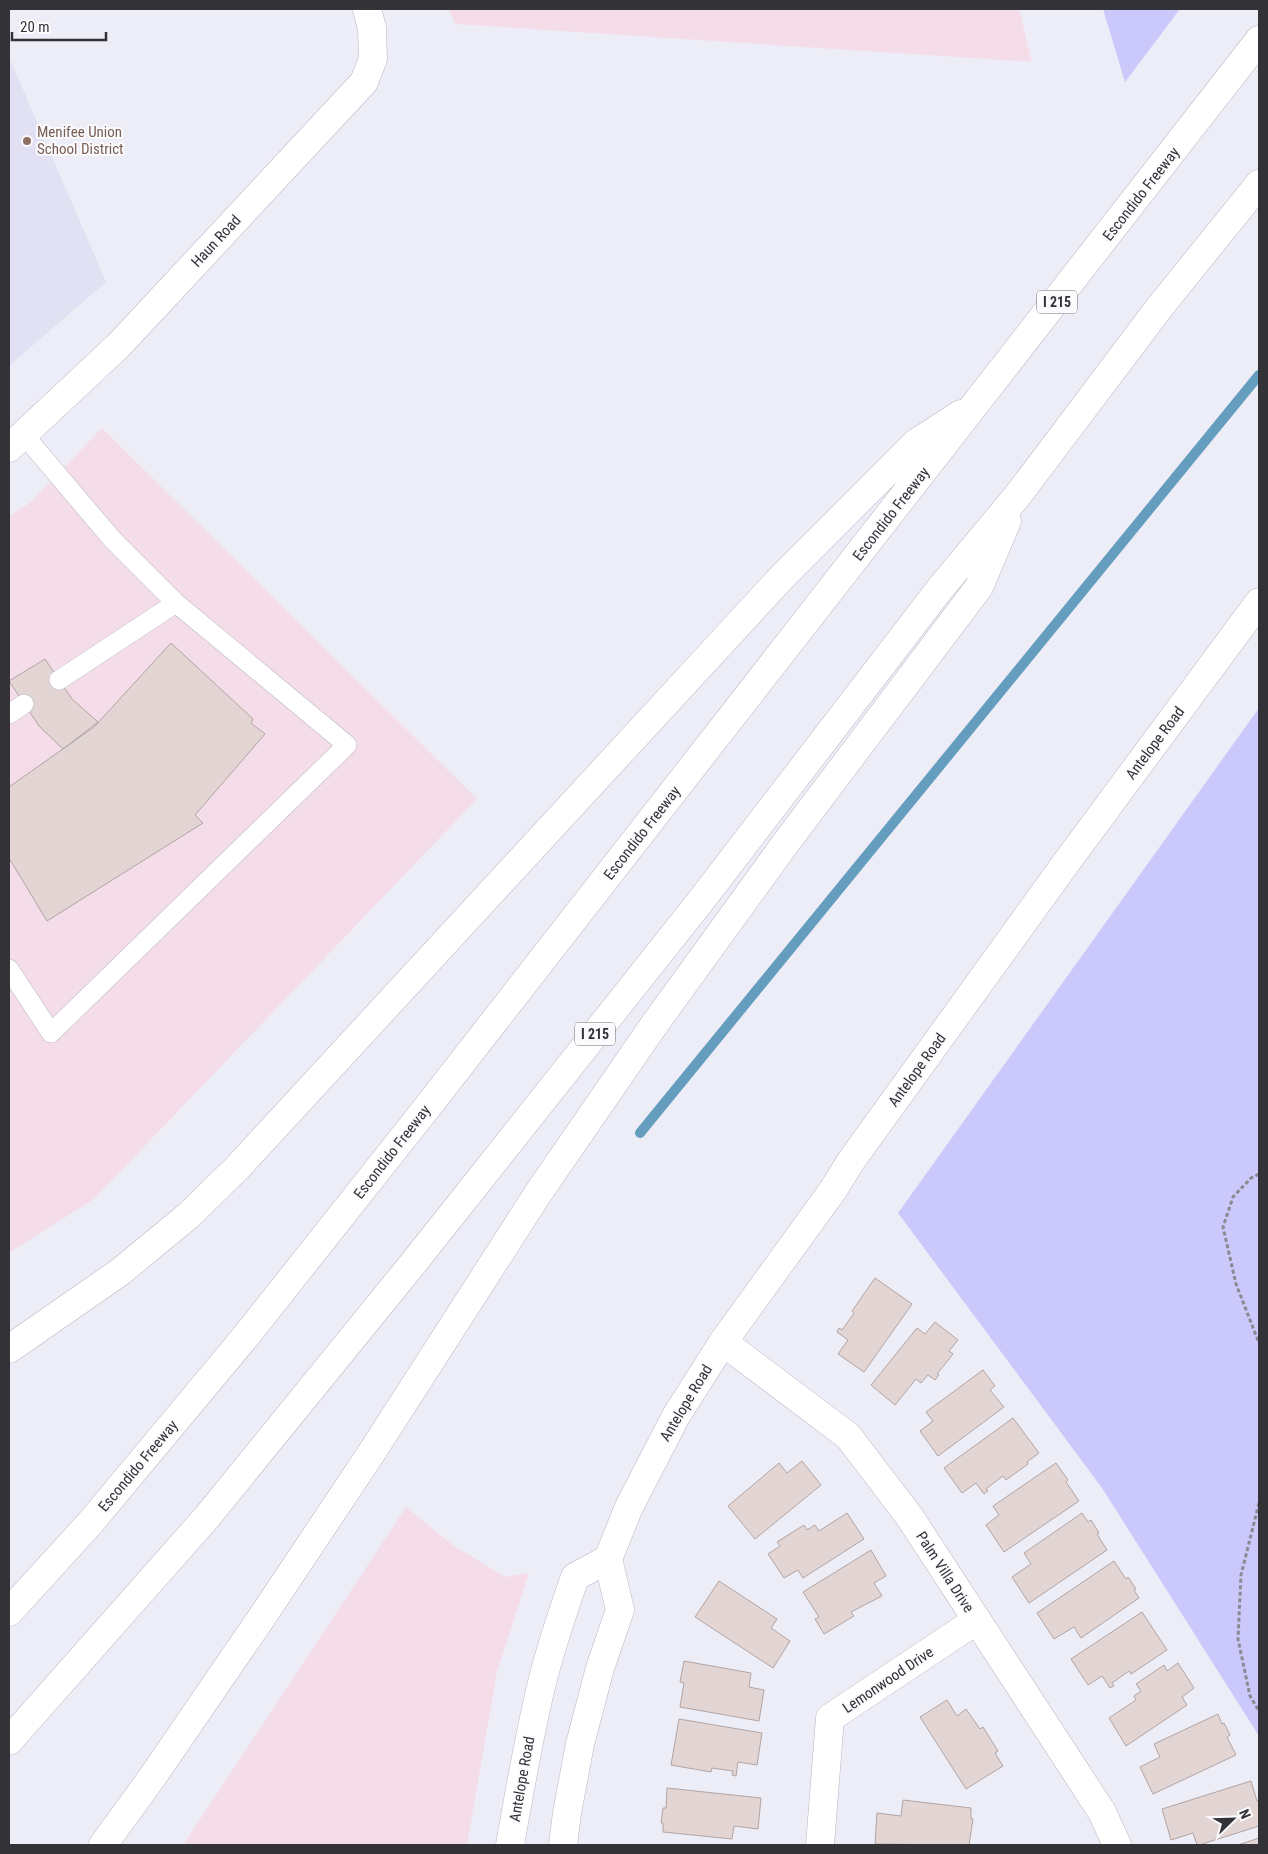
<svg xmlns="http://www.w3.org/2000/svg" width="1268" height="1854" font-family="'Roboto Condensed',sans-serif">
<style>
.commercial{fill:#f4dde8}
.built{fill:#e2e1f3}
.green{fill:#cbc8fb}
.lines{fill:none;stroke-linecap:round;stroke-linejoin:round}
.stream{stroke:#659dbe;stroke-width:10}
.building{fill:#e2d5d3;stroke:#b1a4a3}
.service-casing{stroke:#b8b7c2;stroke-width:20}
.minor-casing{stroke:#b8b7c2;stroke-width:29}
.tertiary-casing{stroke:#b8b7c2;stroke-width:29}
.motorway-casing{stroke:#b8b7c2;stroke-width:29}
.path{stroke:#8b8a92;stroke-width:3;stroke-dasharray:4 2.5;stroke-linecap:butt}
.service{stroke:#fff;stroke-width:19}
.minor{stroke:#fff;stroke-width:28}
.tertiary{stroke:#fff;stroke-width:28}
.motorway{stroke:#fff;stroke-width:28}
.education-dot{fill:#8d6e63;stroke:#fbfbfd;stroke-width:2}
.labels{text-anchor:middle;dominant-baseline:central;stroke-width:4;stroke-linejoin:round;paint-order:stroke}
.shield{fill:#fbfbfd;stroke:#6f6e72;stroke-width:1}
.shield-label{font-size:14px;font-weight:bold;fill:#333237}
.education-label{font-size:15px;fill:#785e54;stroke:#fbfbfd;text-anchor:start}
.street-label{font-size:15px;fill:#333237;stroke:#fbfbfd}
</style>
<rect width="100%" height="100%" fill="#ededf8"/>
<g class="commercial">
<path d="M449,9H1019L1032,62L455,24Z"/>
<path d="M102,428L477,799L94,1199L9,1253V516L31,502Z"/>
<path d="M406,1507L454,1546L505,1577L529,1573L497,1672L467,1845H183Z"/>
</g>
<path class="built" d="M9,57L106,282L9,366Z"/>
<g class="green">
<path d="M1103,9H1180L1125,82Z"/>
<path d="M1259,708V1736L1102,1488L898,1213Z"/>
</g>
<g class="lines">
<path class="stream" d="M640,1133L1259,375"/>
</g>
<g class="building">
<path d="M171,643L253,719L251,723L265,734L195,815L203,823L47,921L9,858V787L94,727Z"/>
<path d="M45,659L72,699L98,722L63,749L39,726L9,681Z"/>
<path d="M875,1278L912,1304L864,1372L838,1354L848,1340L837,1332L839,1328L842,1330L854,1313L852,1311Z"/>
<path d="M935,1322L958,1340L949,1351L953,1354L937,1374L939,1375L935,1380L928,1375L921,1383L916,1379L895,1405L871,1385L917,1328L925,1334Z"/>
<path d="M983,1370L995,1386L990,1390L1004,1407L938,1456L920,1431L933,1421L926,1412Z"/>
<path d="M1013,1418L1039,1453L1027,1462L1028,1464L1006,1480L1003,1476L986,1489L988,1491L984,1494L976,1483L962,1493L944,1468Z"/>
<path d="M802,1461L821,1485L755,1539L728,1506L779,1463L787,1473Z"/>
<path d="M1056,1463L1068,1480L1066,1482L1079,1501L1004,1552L986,1525L999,1515L993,1506Z"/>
<path d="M847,1513L864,1539L803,1578L798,1570L784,1578L768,1554L780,1546L777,1542L804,1525L807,1530L815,1525L819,1531Z"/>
<path d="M1082,1513L1088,1522L1091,1520L1099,1533L1097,1534L1107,1550L1029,1603L1012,1577L1031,1564L1024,1553Z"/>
<path d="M871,1550L886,1576L874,1583L882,1596L851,1612L854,1616L824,1634L815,1619L819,1617L803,1592Z"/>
<path d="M1114,1561L1126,1579L1128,1577L1136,1589L1134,1590L1139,1598L1081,1638L1074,1627L1054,1639L1037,1613Z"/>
<path d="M719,1581L777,1619L771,1628L790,1641L773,1668L695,1617Z"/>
<path d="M1142,1612L1167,1650L1131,1674L1129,1671L1112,1683L1114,1686L1110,1688L1102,1676L1088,1685L1071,1659Z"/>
<path d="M684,1661L751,1673L749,1687L764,1690L759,1721L680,1707L684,1683L680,1682Z"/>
<path d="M1178,1663L1194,1688L1182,1697L1187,1705L1126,1746L1109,1718L1136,1700L1134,1696L1141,1691L1136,1684L1164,1665L1167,1671Z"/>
<path d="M947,1700L957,1716L966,1709L980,1729L983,1727L998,1751L995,1753L1003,1766L966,1789L920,1717Z"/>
<path d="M1218,1714L1222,1724L1224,1723L1230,1735L1227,1737L1236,1755L1153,1794L1140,1767L1160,1757L1154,1744Z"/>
<path d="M679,1719L762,1733L757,1765L738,1762L736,1776L732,1775L733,1771L712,1768L711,1772L671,1765Z"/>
<path d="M1251,1781L1257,1801L1259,1800V1826L1199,1845H1197L1193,1833L1171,1840L1162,1809Z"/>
<path d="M667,1788L761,1798L758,1829L734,1826L732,1839L663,1832V1823H661L663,1808H666Z"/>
<path d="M903,1800L971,1808V1819H973L969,1845L875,1844L877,1813L901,1816Z"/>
<path d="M1259,1838V1845H1238Z"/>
</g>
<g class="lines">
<defs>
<g id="service">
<path d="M24,435L112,539L176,603L59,680"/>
<path d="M9,714L24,704"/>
<path d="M9,969L51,1033L347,745L176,603"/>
</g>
<g id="minor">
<path d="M9,448L119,345L364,82L373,59L372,28L367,9"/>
<path d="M723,1342L848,1436L909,1516L1102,1812L1117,1845"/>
<path d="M820,1845L830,1718L977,1620"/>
</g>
<g id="tertiary">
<path d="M510,1845C519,1794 528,1742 540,1691C549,1652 562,1614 575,1577L608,1559"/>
<path d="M563,1845L567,1813L580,1744L600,1668L620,1610L608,1559L629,1507L676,1416L723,1342L833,1190L851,1161L1066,863L1259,602"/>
</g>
<g id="motorway">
<path d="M9,1349L120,1272L189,1215L237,1168L782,577L916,443L961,414"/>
<path d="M9,1612L91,1522L246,1336L429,1105L1259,40"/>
<path d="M9,1741L207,1517L415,1261L703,898L939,590L1018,495L1159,308L1259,184"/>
<path d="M103,1845L151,1779L262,1617L372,1452L539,1192L654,1025L785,844L979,587L1007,521"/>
</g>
</defs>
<use href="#service" class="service-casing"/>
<use href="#minor" class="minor-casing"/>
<use href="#tertiary" class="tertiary-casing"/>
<use href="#motorway" class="motorway-casing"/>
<g class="path">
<path d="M1259,1174L1251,1178L1233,1197L1223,1227L1236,1284L1259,1343"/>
<path d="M1259,1503L1241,1575L1238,1639L1250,1696L1259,1711"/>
</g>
<use href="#service" class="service"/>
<use href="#minor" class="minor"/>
<use href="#tertiary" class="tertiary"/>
<use href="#motorway" class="motorway"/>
</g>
<circle class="education-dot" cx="27" cy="141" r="5"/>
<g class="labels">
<g class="shield">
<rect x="1037" y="290.5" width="40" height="23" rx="4"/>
<rect x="575" y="1022.5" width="40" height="23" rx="4"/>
</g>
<g class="shield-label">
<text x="1057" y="302">I 215</text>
<text x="595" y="1034">I 215</text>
</g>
<g class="education-label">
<text x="37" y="132">Menifee Union<tspan x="37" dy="17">School District</tspan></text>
</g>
<g class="street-label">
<text transform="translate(1141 194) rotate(-52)">Escondido Freeway</text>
<text transform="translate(216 241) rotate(-47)">Haun Road</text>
<text transform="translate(891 514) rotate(-52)">Escondido Freeway</text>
<text transform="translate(1155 743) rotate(-53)">Antelope Road</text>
<text transform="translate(642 833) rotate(-52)">Escondido Freeway</text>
<text transform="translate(917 1070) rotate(-54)">Antelope Road</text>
<text transform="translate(392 1152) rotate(-52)">Escondido Freeway</text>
<text transform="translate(686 1403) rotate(-59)">Antelope Road</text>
<text transform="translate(138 1466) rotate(-50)">Escondido Freeway</text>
<text transform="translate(945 1572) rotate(57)">Palm Villa Drive</text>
<text transform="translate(888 1680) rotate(-34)">Lemonwood Drive</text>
<text transform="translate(522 1779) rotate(-80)">Antelope Road</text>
</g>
</g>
<rect width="1268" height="1854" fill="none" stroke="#333237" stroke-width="20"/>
<g transform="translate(1233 1819) rotate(67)" stroke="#fbfbfd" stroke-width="4" paint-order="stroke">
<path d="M0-4L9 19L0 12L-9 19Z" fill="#333237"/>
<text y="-8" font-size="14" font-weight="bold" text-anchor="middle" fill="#333237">N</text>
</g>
<path d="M12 32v8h94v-8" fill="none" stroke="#333237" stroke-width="2.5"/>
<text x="20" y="32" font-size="15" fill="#333237" stroke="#fbfbfd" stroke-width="4" paint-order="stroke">20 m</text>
</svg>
